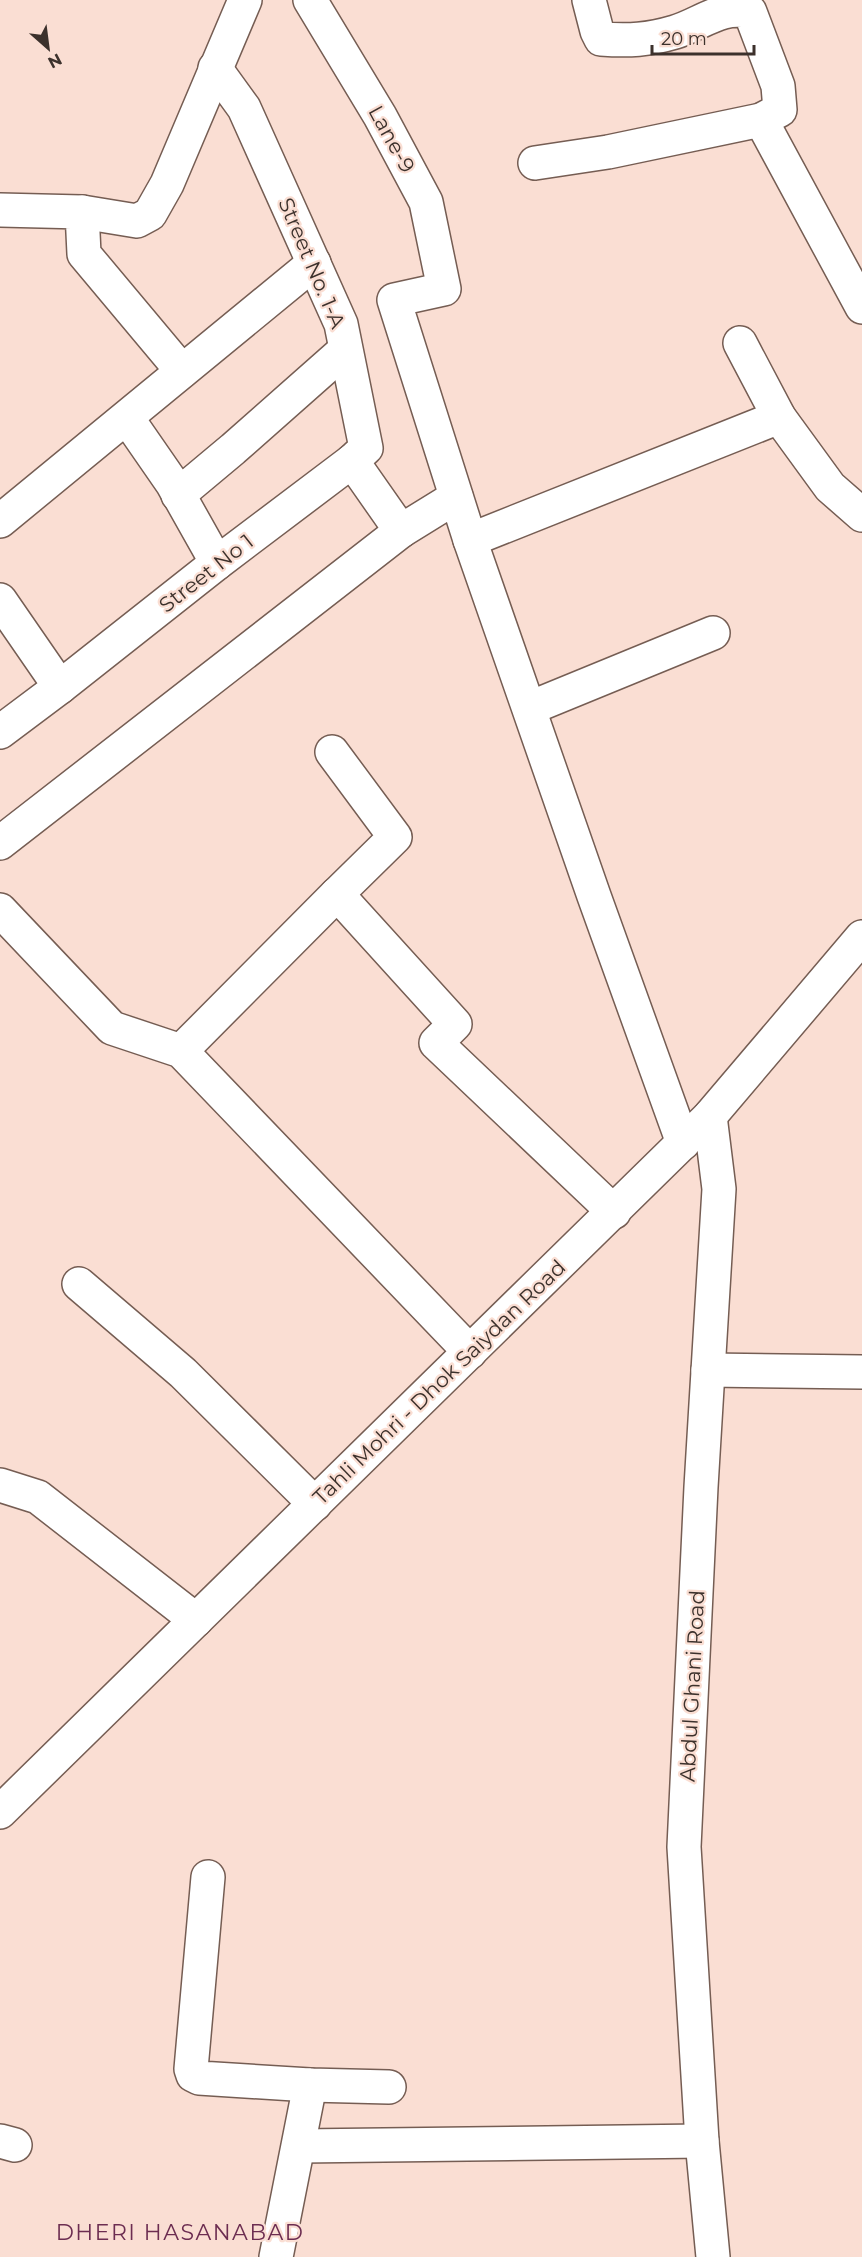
<svg xmlns="http://www.w3.org/2000/svg" width="862" height="2257" font-family="Montserrat,sans-serif">
<style>
.lines{fill:none;stroke-linecap:round;stroke-linejoin:round}
.minor-casing{stroke:#755d53;stroke-width:36}
.tertiary-casing{stroke:#755d53;stroke-width:36}
.minor{stroke:#fff;stroke-width:33}
.tertiary{stroke:#fff;stroke-width:33}
.labels{text-anchor:middle;dominant-baseline:central;stroke-width:4.5;stroke-linejoin:round;paint-order:stroke}
.street-label{font-size:21px;fill:#3c312c;stroke:#faded3}
.neighbourhood-label{font-size:22px;letter-spacing:1.5px;fill:#6c2d51;stroke:#faded3}
</style>
<rect width="100%" height="100%" fill="#faded3"/>
<g class="lines">
<defs>
<g id="minor">
<path d="M310,0L380,116L426,202L444,289L394,300L470,540L594,896L683,1143"/>
<path d="M215,68L244,108L341,324L366,448L352,461L401,531L456,497"/>
<path d="M761,120L862,307"/>
<path d="M535,163L608,152L761,120L780,110L778,86L750,12C723,4 701,24 675,32C648,40 629,41 601,39L597,31L589,0"/>
<path d="M0,210L82,212L84,254L182,371"/>
<path d="M82,212L137,221L150,214L167,184L245,0"/>
<path d="M740,343L779,417L830,487L862,515"/>
<path d="M127,418L172,483L217,563"/>
<path d="M178,495L233,449L345,350"/>
<path d="M0,521L314,263"/>
<path d="M470,540L779,417"/>
<path d="M0,600L60,687L0,732"/>
<path d="M60,687L217,563L352,461"/>
<path d="M530,708L713,633"/>
<path d="M332,752L395,837L337,894"/>
<path d="M0,843L401,531"/>
<path d="M0,910L112,1028L181,1051L470,1352"/>
<path d="M181,1051L337,894L455,1024L436,1043L614,1212"/>
<path d="M79,1284L183,1373L315,1504"/>
<path d="M708,1370L862,1372"/>
<path d="M0,1485L38,1497L196,1620"/>
<path d="M208,1877L191,2069L193,2075L199,2078L310,2085L389,2087"/>
<path d="M0,2141L15,2145"/>
<path d="M300,2146L702,2141"/>
<path d="M276,2257L310,2085"/>
</g>
<g id="tertiary">
<path d="M710,1116L719,1189L701,1487L684,1847L702,2141L713,2257"/>
<path d="M0,1812L710,1116L862,937"/>
</g>
</defs>
<use href="#minor" class="minor-casing"/>
<use href="#tertiary" class="tertiary-casing"/>
<use href="#minor" class="minor"/>
<use href="#tertiary" class="tertiary"/>
</g>
<g class="labels">
<g class="street-label">
<text transform="translate(392 139) rotate(61)">Lane-9</text>
<text transform="translate(312 263) rotate(67)">Street No. 1-A</text>
<text transform="translate(206 573) rotate(-38)">Street No 1</text>
<text transform="translate(439 1382) rotate(-44)">Tahli Mohri - Dhok Saiydan Road</text>
<text transform="translate(692 1686) rotate(-87)">Abdul Ghani Road</text>
</g>
<g class="neighbourhood-label">
<text x="180" y="2232">DHERI HASANABAD</text>
</g>
</g>
<g transform="translate(48 48) rotate(152)" stroke="#faded3" stroke-width="4.5" paint-order="stroke">
<path d="M0-4.5L10 22L0 15L-10 22Z" fill="#3c312c"/>
<text y="-9" font-size="16" font-weight="bold" text-anchor="middle" fill="#3c312c">N</text>
</g>
<path d="M652 45v9h102v-9" fill="none" stroke="#3c312c" stroke-width="3"/>
<text x="661" y="45" font-size="18" fill="#3c312c" stroke="#faded3" stroke-width="4.5" paint-order="stroke">20 m</text>
</svg>
